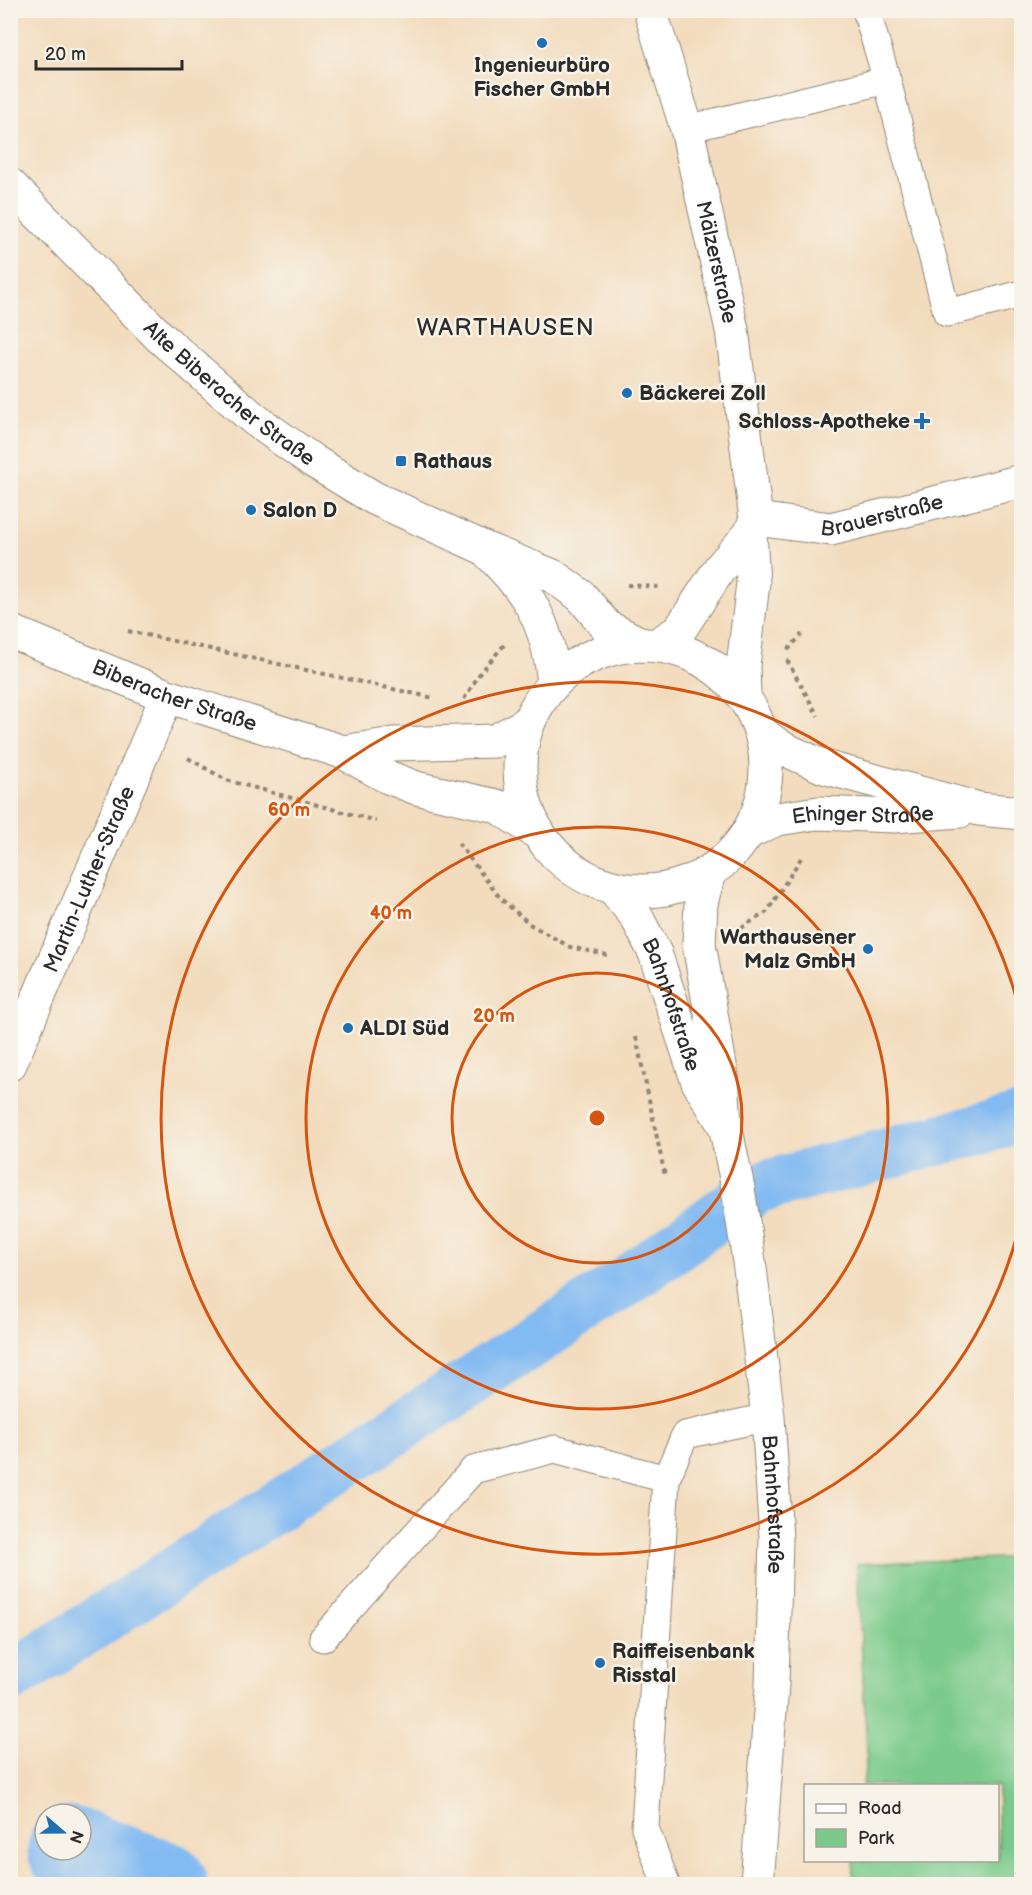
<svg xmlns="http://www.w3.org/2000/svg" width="1032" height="1895" font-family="'Balsamiq Sans',sans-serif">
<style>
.green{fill:#7aca8b;stroke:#527a5b;stroke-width:1.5}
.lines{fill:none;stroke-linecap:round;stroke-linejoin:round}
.canal{stroke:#82baf2;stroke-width:51}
.river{stroke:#82baf2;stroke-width:87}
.lane-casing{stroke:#8f8474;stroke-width:29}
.street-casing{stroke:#8f8474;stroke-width:35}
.secondary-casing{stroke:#8f8474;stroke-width:35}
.primary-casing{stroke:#8f8474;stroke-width:35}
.path{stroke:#8f8474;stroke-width:4;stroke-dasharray:4.5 4.5;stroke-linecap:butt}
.lane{stroke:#fff;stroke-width:27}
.street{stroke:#fff;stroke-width:33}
.secondary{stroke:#fff;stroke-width:33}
.primary{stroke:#fff;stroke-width:33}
.ring{fill:none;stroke:#d5540f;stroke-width:3}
.poi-dot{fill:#1f6fb2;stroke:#f7f3e8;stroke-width:2}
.labels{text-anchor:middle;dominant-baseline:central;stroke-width:5;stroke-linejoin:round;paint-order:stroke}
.poi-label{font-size:21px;font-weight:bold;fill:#2b2b2b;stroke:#f7f3e8;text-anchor:start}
.street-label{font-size:21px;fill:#2b2b2b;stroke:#f7f3e8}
.quarter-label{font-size:24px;letter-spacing:1.5px;fill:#2b2b2b;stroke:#f7f3e8}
.centre{fill:#d5540f;stroke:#f7f3e8;stroke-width:3}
.ring-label{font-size:18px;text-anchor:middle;font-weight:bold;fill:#d5540f;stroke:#f7f3e8;stroke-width:5;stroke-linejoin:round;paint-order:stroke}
</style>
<rect width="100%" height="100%" fill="#f7f3e8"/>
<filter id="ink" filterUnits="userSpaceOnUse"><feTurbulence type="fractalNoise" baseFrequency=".0167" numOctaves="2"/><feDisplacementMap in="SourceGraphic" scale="12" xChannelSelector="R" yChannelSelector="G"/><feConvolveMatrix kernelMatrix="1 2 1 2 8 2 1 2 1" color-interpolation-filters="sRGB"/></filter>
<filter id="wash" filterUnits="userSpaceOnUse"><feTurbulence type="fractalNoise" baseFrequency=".008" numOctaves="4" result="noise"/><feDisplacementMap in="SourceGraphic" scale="24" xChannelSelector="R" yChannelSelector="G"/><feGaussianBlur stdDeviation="1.35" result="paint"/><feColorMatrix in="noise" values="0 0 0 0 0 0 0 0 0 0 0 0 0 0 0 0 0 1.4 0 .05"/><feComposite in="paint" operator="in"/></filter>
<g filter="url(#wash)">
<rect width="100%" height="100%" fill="#f3dcbd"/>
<path class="green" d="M1021,1557V1884H851L854,1861L998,1860V1786L863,1785L867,1752L857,1564Z"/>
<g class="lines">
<path class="canal" d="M10,1678L624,1283L757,1188L1022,1118"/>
<path class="river" d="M71,1850L164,1884"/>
</g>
</g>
<g filter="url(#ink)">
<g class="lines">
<defs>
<g id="lane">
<path d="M866,10L887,80L947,313L1022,294"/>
<path d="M687,129L887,80"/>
<path d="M323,1638L473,1470L555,1449L666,1479"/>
<path d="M666,1884L645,1828L666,1479L685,1435L768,1417"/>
</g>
<g id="street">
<path id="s1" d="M650,10L687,129L732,330L756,519L750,534L720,568L679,631L657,645"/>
<path id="s2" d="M10,185L160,337L254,419L313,461L374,498L486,549L553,576L581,596L607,627L643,645"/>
<path id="s3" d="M756,519L831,529L1022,481"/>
<path d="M489,553C501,566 515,580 525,595C543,621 551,652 554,683"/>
<path d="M744,696L743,666L753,583L750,534"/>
<path id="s4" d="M10,1064L167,696"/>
</g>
<g id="secondary">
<path id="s5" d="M709,873L701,903L699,944L722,1077L725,1125L738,1188L750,1268L768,1417L776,1538L772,1685L757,1884"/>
<path id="s6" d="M613,888L636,916L655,953L698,1082L723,1123"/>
</g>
<g id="primary">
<path id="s7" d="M10,631L167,696L343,752L388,777L416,788L497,806L539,834"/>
<circle cx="643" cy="768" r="123"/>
<path d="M761,733L782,748L824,767L979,809L1022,813"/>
<path d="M343,752L393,744L495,741L528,723"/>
<path id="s8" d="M749,832L777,819L818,813L894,816L960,811"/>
</g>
</defs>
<use href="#lane" class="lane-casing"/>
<use href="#street" class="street-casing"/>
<use href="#secondary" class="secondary-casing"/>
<use href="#primary" class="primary-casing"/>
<g class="path">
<path d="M627,585L659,587"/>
<path d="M128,631L434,698"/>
<path d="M788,650L802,634"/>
<path d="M787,660L818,716"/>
<path d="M464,699L480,673L504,645"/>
<path d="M188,758L226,780L376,821"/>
<path d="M458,843L501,899L531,925L570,947L607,955"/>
<path d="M741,928L767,912L801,858"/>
<path d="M636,1037L665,1176"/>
</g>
<use href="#lane" class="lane"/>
<use href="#street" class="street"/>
<use href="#secondary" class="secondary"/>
<use href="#primary" class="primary"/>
</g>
</g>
<g class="ring">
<circle cx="597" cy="1118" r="145"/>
<circle cx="597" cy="1118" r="291"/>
<path d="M1021 1220A436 436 0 1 1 1021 1016"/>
</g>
<g class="poi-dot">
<circle cx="542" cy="43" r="6"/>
<circle cx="627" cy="393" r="6"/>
<path d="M919 412h6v6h6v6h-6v6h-6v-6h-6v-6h6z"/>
<rect x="395" y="455" width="12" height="12" rx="3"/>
<circle cx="251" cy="510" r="6"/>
<circle cx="868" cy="949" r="6"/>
<circle cx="348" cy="1028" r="6"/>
<circle cx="600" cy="1663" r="6"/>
</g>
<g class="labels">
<g class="poi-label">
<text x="542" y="65" text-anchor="middle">Ingenieurbüro<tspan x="542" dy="24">Fischer GmbH</tspan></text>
<text x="639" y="393">Bäckerei Zoll</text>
<text x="910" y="421" text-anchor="end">Schloss-Apotheke</text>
<text x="413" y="461">Rathaus</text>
<text x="263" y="510">Salon D</text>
<text x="856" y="937" text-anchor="end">Warthausener<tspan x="856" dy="24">Malz GmbH</tspan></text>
<text x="360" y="1028">ALDI Süd</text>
<text x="612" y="1651">Raiffeisenbank<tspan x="612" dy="24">Risstal</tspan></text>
</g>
<g class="street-label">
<text stroke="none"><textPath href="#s1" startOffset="261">Mälzerstraße</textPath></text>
<text stroke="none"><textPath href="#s2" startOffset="303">Alte Biberacher Straße</textPath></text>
<text stroke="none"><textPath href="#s3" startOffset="128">Brauerstraße</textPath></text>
<text stroke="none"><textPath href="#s7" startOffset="177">Biberacher Straße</textPath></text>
<text stroke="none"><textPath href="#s8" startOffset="117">Ehinger Straße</textPath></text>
<text stroke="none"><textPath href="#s4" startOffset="201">Martin-Luther-Straße</textPath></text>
<text stroke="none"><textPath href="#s6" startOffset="132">Bahnhofstraße</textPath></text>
<text stroke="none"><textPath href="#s5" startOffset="638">Bahnhofstraße</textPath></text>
</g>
<g class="quarter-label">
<text x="506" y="327">WARTHAUSEN</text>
</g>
</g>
<circle cx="597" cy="1118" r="9" class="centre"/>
<g class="ring-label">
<text x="289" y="816">60 m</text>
<text x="391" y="919">40 m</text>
<text x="494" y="1022">20 m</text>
</g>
<rect width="1032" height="1895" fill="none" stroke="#f7f3e8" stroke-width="36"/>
<rect x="804" y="1784" width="195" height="78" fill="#f7f3e8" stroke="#a5a39c" stroke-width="1.5"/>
<rect x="816" y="1804" width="30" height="9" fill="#ffffff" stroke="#a5a39c" stroke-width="1.5"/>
<text x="858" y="1814" font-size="18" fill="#2b2b2b">Road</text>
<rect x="816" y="1829" width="30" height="18" fill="#7aca8b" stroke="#a5a39c" stroke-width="1.5"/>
<text x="858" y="1844" font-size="18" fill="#2b2b2b">Park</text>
<g transform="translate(63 1832) rotate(110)"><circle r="28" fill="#f7f3e8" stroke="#a5a39c" stroke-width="1.5"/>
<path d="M0-4.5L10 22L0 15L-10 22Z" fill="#1f6fb2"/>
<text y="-9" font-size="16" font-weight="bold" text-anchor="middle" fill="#2b2b2b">N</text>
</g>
<path d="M36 60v9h146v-9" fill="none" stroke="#2b2b2b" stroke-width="3"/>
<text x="45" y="60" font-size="18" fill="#2b2b2b" stroke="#f7f3e8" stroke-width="4.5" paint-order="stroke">20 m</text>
</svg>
